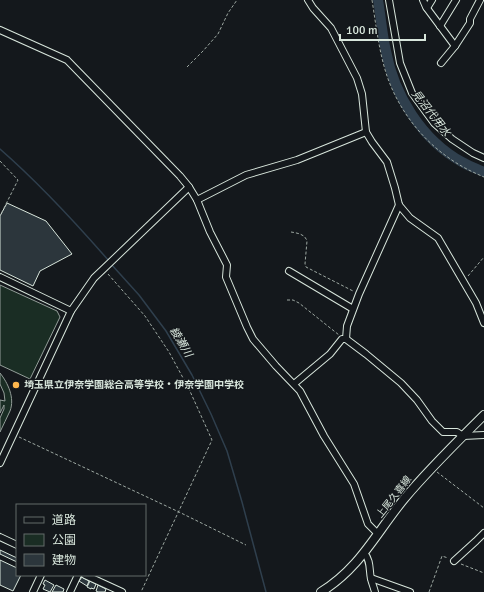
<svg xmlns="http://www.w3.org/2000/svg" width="484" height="592" font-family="Signika,'Noto Sans JP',sans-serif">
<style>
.green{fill:#1a2d24;stroke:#939e99}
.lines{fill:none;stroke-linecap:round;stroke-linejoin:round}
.stream{stroke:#2f3f4d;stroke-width:1.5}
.river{stroke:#2f3f4d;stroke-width:10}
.building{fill:#2c363c;stroke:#d8e6dc}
.minor-casing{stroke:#d8e6dc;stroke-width:8}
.major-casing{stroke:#d8e6dc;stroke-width:10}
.path{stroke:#9da8a2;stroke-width:1;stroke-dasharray:3 2;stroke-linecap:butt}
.minor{stroke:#14181c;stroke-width:6}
.major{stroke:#14181c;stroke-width:8}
.poi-dot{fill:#ffb74d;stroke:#14181c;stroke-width:1.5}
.labels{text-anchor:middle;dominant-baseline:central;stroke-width:3;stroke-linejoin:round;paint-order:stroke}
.poi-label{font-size:10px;font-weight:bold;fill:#d8e6dc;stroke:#14181c;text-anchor:start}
.street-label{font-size:10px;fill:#d8e6dc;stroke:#14181c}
.water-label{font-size:11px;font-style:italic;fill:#d8e6dc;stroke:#14181c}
</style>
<rect width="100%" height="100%" fill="#14181c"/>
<g class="green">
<path d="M0,285L57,311L60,317L30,379L0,365Z"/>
<path d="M0,373C8,383 15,398 10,411C7,418 3,425 0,432V418L4,409V405L0,413V400L5,401L4,393L0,384Z"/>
</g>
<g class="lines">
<g class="stream">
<path d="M0,149C39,183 75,222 109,261"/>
<path d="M111,264L139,295L166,331L192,375L211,414L227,451L242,502L266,592"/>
</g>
<path class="river" d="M378,0C381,17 382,34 386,51C394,95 422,140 462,162C469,166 477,169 484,172"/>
</g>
<g class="building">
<path d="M7,203L46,221L72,254L40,271L33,286L0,270V216Z"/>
<path d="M0,550L17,558V562L0,554Z"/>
<path d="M0,560L17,568V575H21L13,591L0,585Z"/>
<path d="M82,577L89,581L87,586L79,581Z"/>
<path d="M45,580L54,585L50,592L43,589L45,585L43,584Z"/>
<path d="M90,581L96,584L94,589L91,588V589L87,587Z"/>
<path d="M56,585L64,589L63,592H52Z"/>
<path d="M98,585L106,589L105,592H98L96,591Z"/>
</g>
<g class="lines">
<defs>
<g id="minor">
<path d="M308,0L313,8L331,28L357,78L362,94L366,132L372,142L387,162L395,188L399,205L410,218L438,238L476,303L484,323"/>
<path d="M389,0L400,63L412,93L434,123L452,139L473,153L484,158"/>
<path d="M423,0L426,7L455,46"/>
<path d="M427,8L432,0"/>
<path d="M440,26L456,0"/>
<path d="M0,30L67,60L180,176L189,187L197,200L246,175L297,160L366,132"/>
<path d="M441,63L455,46L470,23V19L480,0"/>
<path d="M197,200L210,232L227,265L226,277L247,327L253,339L276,366L300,391L324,436L354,484L368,524L378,534"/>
<path d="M289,271L353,309"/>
<path d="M0,277L71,311"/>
<path d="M346,339L347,326L359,294L399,205"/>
<path d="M294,384L330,354L342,339H346L366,354L401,383L417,400L432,421L443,432H457L463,436L484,435"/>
<path d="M0,463L71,311L94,278L189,187"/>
<path d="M0,537L17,545"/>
<path d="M364,553C371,560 369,570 371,579C372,583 374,588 375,592"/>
<path d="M454,561L476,541L484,533"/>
<path d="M85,575L122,592"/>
<path d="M371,578L410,592"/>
<path d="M33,592L41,575"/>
<path d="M70,592L78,575"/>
</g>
<path id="major" d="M321,592C360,568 376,533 404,499C429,469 457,442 484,415"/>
</defs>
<use href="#minor" class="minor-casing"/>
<use href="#major" class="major-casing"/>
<g class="path">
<path d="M372,0C376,25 379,52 387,76C398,108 420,138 449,158C460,166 472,172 484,177"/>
<path d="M187,67L203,51L218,34L228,13L237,0"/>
<path d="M0,161L18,180L0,216"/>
<path d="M291,232C297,233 305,234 307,241L305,264L306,267L353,291"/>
<path d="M108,274L145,316L169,352L189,389L212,440L141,592"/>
<path d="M468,276L484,257"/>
<path d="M287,300H293L299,303L339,335"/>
<path d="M19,437L179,512L246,545"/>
<path d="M437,472L484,508"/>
<path d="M461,564L484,573"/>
<path d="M429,592L442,556L448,558"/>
</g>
<use href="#minor" class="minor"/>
<use href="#major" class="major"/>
</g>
<circle class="poi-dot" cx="16" cy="385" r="4"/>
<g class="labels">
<g class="poi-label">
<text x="24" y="385">埼玉県立伊奈学園総合高等学校・伊奈学園中学校</text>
</g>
<g class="street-label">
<text transform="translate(394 497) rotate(-52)">上尾久喜線</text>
</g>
<g class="water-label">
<text transform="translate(431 113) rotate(52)">見沼代用水</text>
<text transform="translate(181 342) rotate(59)">綾瀬川</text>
</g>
</g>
<rect x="16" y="504" width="130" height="72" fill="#14181c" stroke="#626a69"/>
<rect x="24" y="517" width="20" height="6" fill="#14181c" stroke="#626a69"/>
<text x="52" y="524" font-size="12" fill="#d8e6dc">道路</text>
<rect x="24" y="534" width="20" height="12" fill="#1a2d24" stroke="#626a69"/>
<text x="52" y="544" font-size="12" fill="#d8e6dc">公園</text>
<rect x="24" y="554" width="20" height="12" fill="#2c363c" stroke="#626a69"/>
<text x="52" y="564" font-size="12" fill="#d8e6dc">建物</text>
<path d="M340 34v6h85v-6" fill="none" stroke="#d8e6dc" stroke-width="2"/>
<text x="346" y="34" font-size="12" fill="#d8e6dc" stroke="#14181c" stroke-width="3" paint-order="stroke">100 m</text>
</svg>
